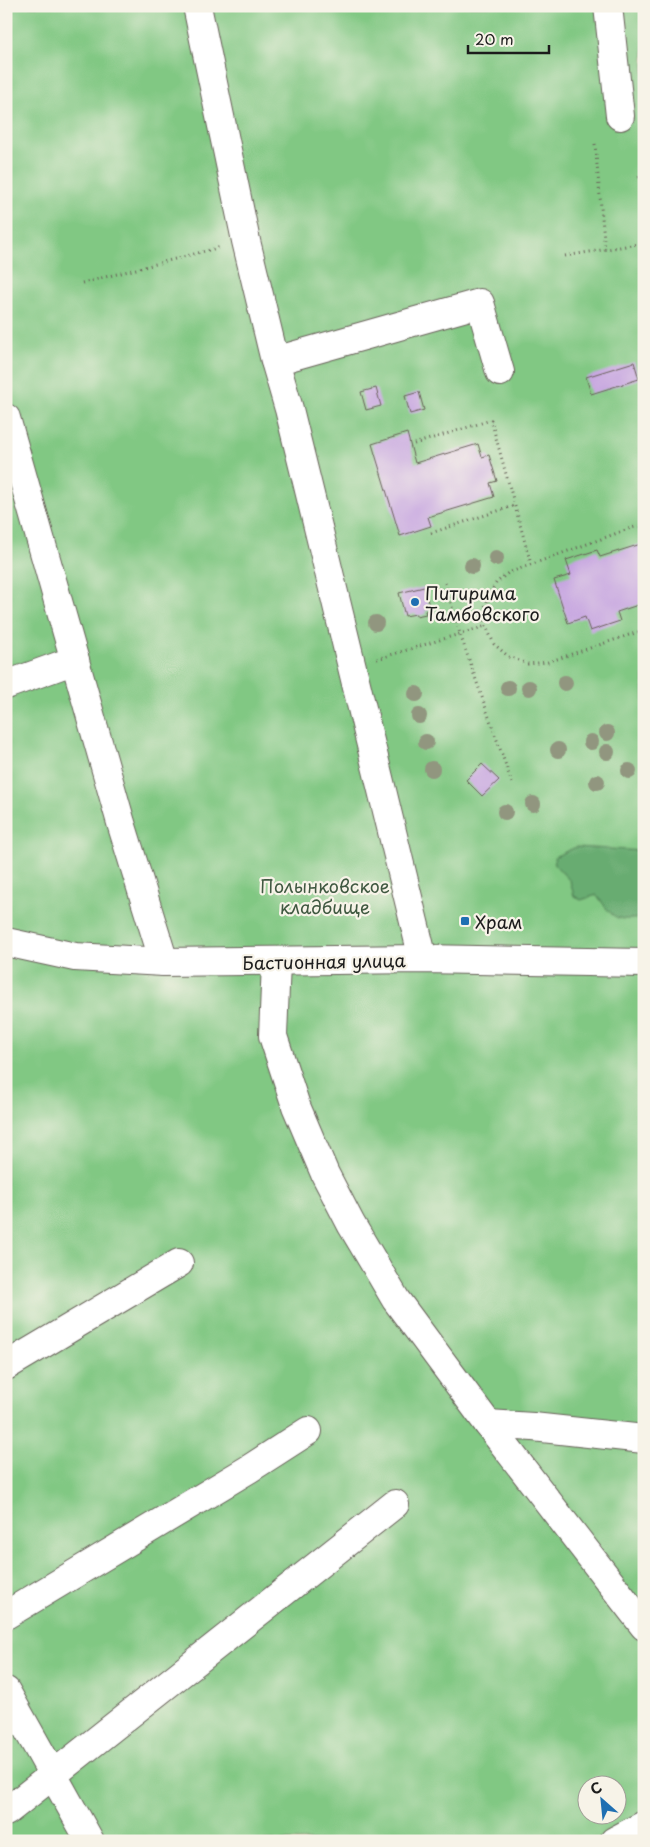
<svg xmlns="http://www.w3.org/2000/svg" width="650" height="1847" font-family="'Playpen Sans',sans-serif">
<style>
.green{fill:#81c883;stroke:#4e7250;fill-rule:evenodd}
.forest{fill:#68ac71;stroke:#426446}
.building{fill:#c4a2e0}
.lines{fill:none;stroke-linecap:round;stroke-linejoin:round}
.minor-casing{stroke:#686159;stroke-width:30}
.path{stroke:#686159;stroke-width:3;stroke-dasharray:1 4;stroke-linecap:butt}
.minor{stroke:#fff;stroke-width:28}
.tree{fill:#91967f}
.poi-dot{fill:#1f6fb2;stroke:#f7f3e8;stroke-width:2}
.labels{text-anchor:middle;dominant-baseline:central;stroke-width:4.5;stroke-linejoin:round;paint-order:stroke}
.poi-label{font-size:18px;fill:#1c1c1c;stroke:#f7f3e8;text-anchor:start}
.park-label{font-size:18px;fill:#3f5840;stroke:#f7f3e8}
.street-label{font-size:18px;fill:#1c1c1c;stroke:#f7f3e8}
</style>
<rect width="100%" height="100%" fill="#f7f3e8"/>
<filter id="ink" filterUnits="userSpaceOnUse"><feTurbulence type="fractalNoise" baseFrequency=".02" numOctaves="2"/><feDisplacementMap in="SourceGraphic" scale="10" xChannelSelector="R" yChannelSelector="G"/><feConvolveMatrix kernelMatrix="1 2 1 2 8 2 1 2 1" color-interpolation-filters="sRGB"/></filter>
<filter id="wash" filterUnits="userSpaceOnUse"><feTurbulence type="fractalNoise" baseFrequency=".0096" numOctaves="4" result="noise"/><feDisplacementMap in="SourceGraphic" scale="20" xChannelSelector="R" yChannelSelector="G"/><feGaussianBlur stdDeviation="1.12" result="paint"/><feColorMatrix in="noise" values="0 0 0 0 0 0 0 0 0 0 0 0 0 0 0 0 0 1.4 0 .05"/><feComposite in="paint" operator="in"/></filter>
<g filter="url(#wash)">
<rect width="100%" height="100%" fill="#f5e2cb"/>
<path class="green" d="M6,6H644V1841H6ZM588,1784H618V1814H588Z"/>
<path class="forest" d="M576,847L644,851V918C613,921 614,919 597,895L581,900L574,896L570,881L555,865L554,857Z"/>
<g id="blocks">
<g class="building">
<path d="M634,362L639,379L591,394L586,377Z"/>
<path d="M376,388L381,406L366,410L361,392Z"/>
<path d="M419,392L424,410L410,414L405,396Z"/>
<path d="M407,433L415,463L478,444L482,457L489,455L497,481L490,483L494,497L428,517L431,526L400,536L372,444Z"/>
<path d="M644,543V603L617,612L620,621L590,631L585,617L568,623L554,580L571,575L566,560L597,550L600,557Z"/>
<path d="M424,587L430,610L425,611L426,614L416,616V614L405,616L399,593Z"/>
<path d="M482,764L499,780L482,796L466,780Z"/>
</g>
</g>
</g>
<g filter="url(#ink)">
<use href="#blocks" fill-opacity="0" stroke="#686159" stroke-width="1"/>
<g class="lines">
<defs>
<g id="minor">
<path d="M197,6L246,241L275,361L289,409L307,482L423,959"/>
<path d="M608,6L620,116"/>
<path d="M275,361L480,303L500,372"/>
<path d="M6,418L121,823L164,962"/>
<path d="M6,685L75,660"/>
<path d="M6,942L75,957L164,962L423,959L644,963"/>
<path d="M276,962L273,1036L296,1106L325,1174L351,1224L396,1300L488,1424L644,1626"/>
<path d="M6,1366L179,1263"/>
<path d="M488,1424L533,1427L644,1439"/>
<path d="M6,1615L249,1469L308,1431"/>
<path d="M6,1691L90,1841"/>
<path d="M6,1812L395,1504"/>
<path d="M614,1841L644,1825"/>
</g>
</defs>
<use href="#minor" class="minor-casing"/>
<g class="path">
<path d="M595,144L605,249"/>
<path d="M638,177L644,176"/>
<path d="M565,256L644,243"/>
<path d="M82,283L221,247"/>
<path d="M414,444L491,420L531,564"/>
<path d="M644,525L631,528L508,573L496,583L488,596L484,611L486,626L494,644L509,657L528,664L548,662L644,630"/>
<path d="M431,533L516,505"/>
<path d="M445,583L460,634L513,786"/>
<path d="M377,659L486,626"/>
</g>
<use href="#minor" class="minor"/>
</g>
<g class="tree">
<circle cx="496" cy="558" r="8"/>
<circle cx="472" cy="566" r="8"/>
<circle cx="376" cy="623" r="8"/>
<circle cx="565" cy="683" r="8"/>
<circle cx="508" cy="688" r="8"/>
<circle cx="529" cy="688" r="8"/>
<circle cx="416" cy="694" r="8"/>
<circle cx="419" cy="716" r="8"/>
<circle cx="607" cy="733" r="8"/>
<circle cx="426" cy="742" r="8"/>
<circle cx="591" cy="742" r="8"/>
<circle cx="558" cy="750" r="8"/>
<circle cx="607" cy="752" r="8"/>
<circle cx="432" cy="769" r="8"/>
<circle cx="629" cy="771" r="8"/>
<circle cx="597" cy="782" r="8"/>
<circle cx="533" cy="804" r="8"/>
<circle cx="505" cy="812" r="8"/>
</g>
</g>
<g class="poi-dot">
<circle cx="415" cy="602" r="5"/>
<rect x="460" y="916" width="10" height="10" rx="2.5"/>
</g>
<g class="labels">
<g class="poi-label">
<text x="425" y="592">Питирима<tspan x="425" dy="21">Тамбовского</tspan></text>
<text x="475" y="921">Храм</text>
</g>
<g class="park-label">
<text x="325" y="885">Полынковское<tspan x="325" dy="21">кладбище</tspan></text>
</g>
<g class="street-label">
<text transform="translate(324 961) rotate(-1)">Бастионная улица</text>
</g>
</g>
<rect width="650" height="1847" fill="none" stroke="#f7f3e8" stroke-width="25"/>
<g transform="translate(602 1800) rotate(333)"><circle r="24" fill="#f7f3e8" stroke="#9f9d96"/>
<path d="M0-4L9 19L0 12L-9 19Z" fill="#1f6fb2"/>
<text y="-8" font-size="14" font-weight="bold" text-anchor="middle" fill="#1c1c1c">С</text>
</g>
<path d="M468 45v8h81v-8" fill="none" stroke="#1c1c1c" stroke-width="2.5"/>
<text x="475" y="45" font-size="15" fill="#1c1c1c" stroke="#f7f3e8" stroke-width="4" paint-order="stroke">20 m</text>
</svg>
